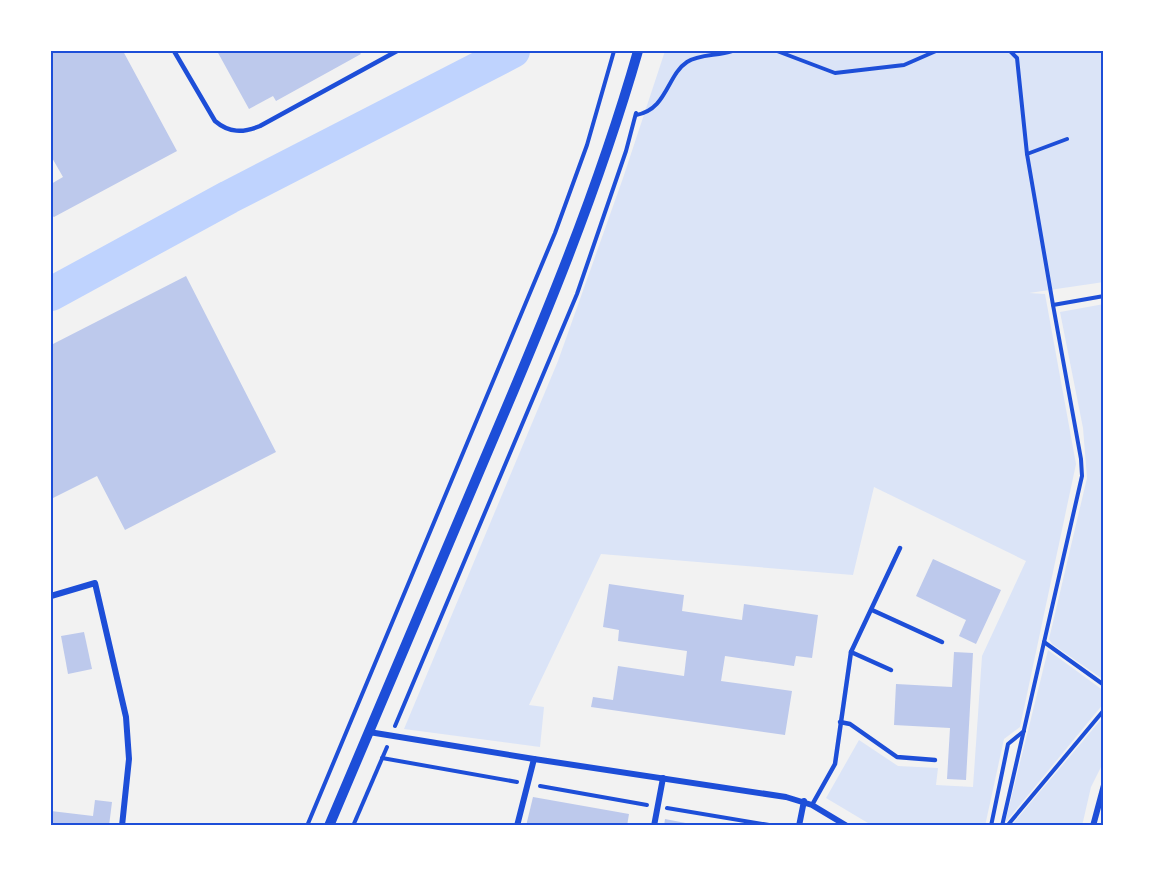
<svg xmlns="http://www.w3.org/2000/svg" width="1155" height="877" font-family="Mulish,sans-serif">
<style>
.green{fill:#dbe4f7}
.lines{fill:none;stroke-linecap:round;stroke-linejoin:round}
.river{stroke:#bfd3fe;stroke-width:34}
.building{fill:#bdc9ec}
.path{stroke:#1d4ed8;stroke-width:4}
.service{stroke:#1d4ed8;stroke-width:4.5}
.minor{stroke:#1d4ed8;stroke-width:6}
.tertiary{stroke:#1d4ed8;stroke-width:10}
.neatline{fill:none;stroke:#1d4ed8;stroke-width:2}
</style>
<rect width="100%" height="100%" fill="#f2f2f2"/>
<g class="green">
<path d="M665,51H1104V282L1029,293L1045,294L1076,464L1020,727L1004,739L985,826H873L826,798L859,740L898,766L938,768L936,785L973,787L982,656L1026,561L874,487L853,575L601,554L529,705L544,707L540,747L404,729L558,361L623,178Z"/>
<path d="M1104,304V680L1052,644L1049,639L1087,478L1083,428L1060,312Z"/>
<path d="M1048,650L1104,691V703L1005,823Z"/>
<path d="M1104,716V761L1091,787L1082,826H1011Z"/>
</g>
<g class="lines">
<path class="river" d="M51,294L229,197L513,51"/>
</g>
<g class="building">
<path d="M51,51H123L177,151L54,217L51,215V184L63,177L51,156Z"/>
<path d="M217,51H359L361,54L276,101L273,96L249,109Z"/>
<path d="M186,276L276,452L125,530L97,476L51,499V345Z"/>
<path d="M933,559L1001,590L976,644L959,636L966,620L916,596Z"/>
<path d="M609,584L684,595L682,611L742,620L744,604L818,615L812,658L796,656L794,666L725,656L721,681L792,691L785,735L591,707L593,697L613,700L618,666L684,676L687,651L618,641L619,630L603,627Z"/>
<path d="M84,632L92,669L68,674L61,636Z"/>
<path d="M954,652L973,653L966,780L947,779L950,728L894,725L896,684L952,687Z"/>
<path d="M533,797L629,814L627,826H526Z"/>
<path d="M95,800L112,802L109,826H51V811L93,816Z"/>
<path d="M665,819L696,825V826H664Z"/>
</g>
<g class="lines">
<g class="path">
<path d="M777,51L835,73L904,65L936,51"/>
<path d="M1010,51L1017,58L1027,154"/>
<path d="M636,115C667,110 667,75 687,62C699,54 718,56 732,51"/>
<path d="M1053,305L1027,154L1067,139"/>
<path d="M1044,642L1104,685"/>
<path d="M395,726L577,294L626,151L636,113"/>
<path d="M382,758L517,782"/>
<path d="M540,786L647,805"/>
<path d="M667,808L775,826"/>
<path d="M307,826L555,233L587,145L614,51"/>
<path d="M353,826L387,747"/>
<path d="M991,826L1008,744L1024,731"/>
<path d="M1002,826L1082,476L1081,459L1053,305L1104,296"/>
<path d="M1007,826L1104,710"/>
</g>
<g class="service">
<path d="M174,51L215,121C229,133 243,133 260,126L397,51"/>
<path d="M872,610L942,642"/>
<path d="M851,652L891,670"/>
<path d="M840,722L850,724L897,757L935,760"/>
<path d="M812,805L835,764L851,652L900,548"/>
</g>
<g class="minor">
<path d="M51,596L95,583L126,717L129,759L122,826"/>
<path d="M369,732L534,759L786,797L812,805L847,826"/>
<path d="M517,826L534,759"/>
<path d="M654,826L663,778"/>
<path d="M799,826L804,801"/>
<path d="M1093,826L1104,785"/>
</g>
<path class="tertiary" d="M329,826C381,703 433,581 485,458C542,325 598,191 638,51"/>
</g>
<rect width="1155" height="877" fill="none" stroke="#ffffff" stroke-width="105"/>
<rect x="52" y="52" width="1050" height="772" class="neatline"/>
</svg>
